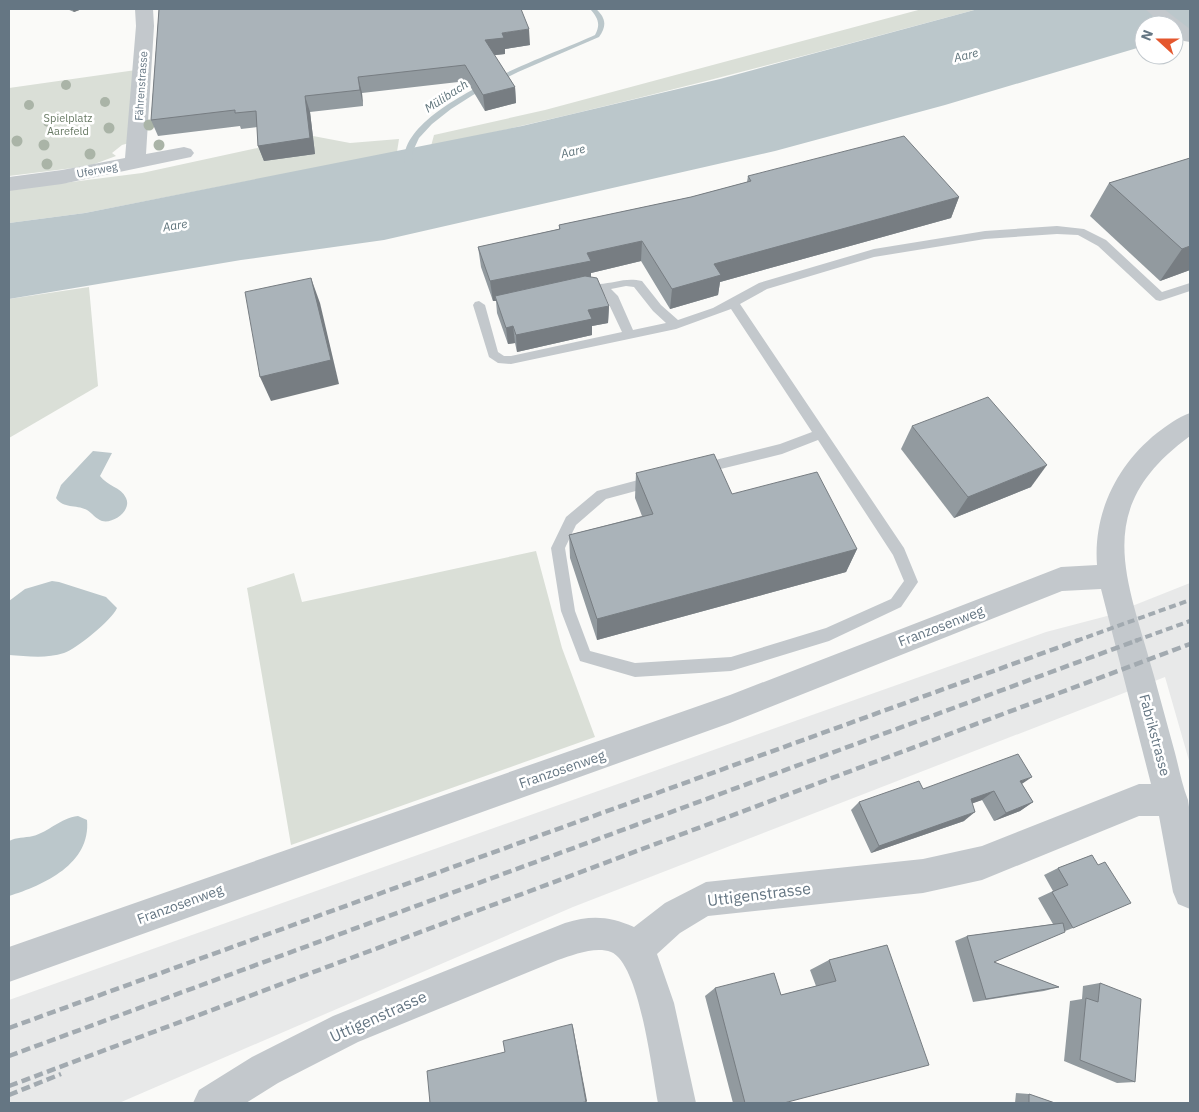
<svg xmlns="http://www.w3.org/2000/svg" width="1199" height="1112" font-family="'IBM Plex Sans',sans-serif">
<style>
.built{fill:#e8e9e9}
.green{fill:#dadfd7}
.water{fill:#bbc7cb}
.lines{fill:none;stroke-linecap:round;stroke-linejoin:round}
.stream{fill:#bbc7cb;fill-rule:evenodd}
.lane{fill:#c3c8cc;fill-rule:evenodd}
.street{fill:#c3c8cc;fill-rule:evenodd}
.rail-far1{stroke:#a2aab0;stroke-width:4;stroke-dasharray:7 4;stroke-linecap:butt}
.rail{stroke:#a2aab0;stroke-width:4.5;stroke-dasharray:9 4.5;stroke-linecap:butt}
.tree{fill:#aab4a7}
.wall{fill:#929a9f}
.shaded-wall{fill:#777d82}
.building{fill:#aab3b9;stroke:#777d82}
.labels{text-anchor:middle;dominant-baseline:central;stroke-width:5;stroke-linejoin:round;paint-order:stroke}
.far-street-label{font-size:11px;fill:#657683;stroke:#fff}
.far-park-label{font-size:11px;fill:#687a64;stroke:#fff}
.far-water-label{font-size:12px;font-style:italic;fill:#60757c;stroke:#fff}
.street-label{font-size:14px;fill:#657683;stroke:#fff}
.near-street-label{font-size:16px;fill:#657683;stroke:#fff}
</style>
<rect width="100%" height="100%" fill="#fafaf8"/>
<path class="built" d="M1190,583V764L1165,677L573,907L119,1103H9V1000L1046,632L1107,616Z"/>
<g class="green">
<path d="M922,9H978C796,58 615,107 431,146L434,135L545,110Z"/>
<path d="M136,70L129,143L122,145L112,153L116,156L89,166L9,176V88Z"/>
<path d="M313,136L350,143L399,139L397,152L85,213L9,223V190L142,173Z"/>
<path d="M89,287L98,386L9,438V299Z"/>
<path d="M536,551L562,648L595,737L291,845L247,588L294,573L302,602Z"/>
</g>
<g class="water">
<path d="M978,9H1190V33L1174,37V25H1144V46L945,105L775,151L384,240L241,260L9,299V223L85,213L522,126L720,79Z"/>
<path d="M93,451L112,453L100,476C107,486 121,487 126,498C132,510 114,524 102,521C96,519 92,513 87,510C75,504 64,509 56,498L61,485Z"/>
<path d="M52,581L59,582L106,597L117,608C112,620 76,649 64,653C46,659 26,656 9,655V601L25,589Z"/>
<path d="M78,816L87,820C91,864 44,885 9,896V841C17,837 24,838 33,836C49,832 60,818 78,816Z"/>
</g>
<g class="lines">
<path class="stream" d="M590,9H596C606,18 607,26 599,37L518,72L473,95L451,109L432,124L419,138L413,151L412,162L408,164H405C394,107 555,54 595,35C601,24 598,18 590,9Z"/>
<path class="lane" d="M1057,226L1084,229L1106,240L1162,292L1190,283V291L1160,301L1156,300L1098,246L1078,235L1057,234L985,239L874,257L767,289L740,304L904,548L918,582L901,607L829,641L731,671L635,677L580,661L561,611L551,548L566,517L597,491L653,476L660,481L658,485L606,499L576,525L565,548L575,611L590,651L635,663L731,657L826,628L891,599L904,581L893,555L818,440L782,454L700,474L695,473L694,469L695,465L780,444L812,432L731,309L676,329L511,364L498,363L489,357L473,305L475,302L479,301L485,305L498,352L504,356H511L622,332L605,296L598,291H579V285C586,283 592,284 599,284C615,283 626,277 642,281L661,305L678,320L713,308L759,283L874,249L985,231ZM626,286L634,287L653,311L666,323L633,330L618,296L611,289Z"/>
<g class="street">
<path d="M135,9H153L154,26L146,154L184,147L191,149L194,153L191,157L62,184L9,191V177L62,170L125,158L136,26Z"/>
<path d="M1145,9H1164L1190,29V42L1184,41L1174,33V25H1163Z"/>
<path d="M1190,413V436C1090,509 1127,577 1154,676C1161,702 1168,727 1175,753C1179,768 1182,785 1188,800L1190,814V909L1178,904L1173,892L1159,816H1139L982,880L923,893L708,916L680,933L657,954L674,1003L696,1103H658C652,1073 640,964 611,952C595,946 573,955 558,960L358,1042L278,1083L246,1103H193L199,1090L252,1057L333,1016L565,923C591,915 609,916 634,927L665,903L706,882L923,859L982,846L1139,784H1151L1101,589L1062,591L730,723L9,982V947L730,695L1061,567L1097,565C1093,513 1117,465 1157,433C1168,425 1178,417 1190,413Z"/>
</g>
<g class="rail-far1">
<path d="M1076,641L1190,600"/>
<path d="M1135,641L1190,621"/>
</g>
<g class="rail">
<path d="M9,1028L1079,640"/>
<path d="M9,1056L1138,640"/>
<path d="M9,1086L1190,644"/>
<path d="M9,1095L61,1074"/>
</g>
</g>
<g class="tree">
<circle cx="66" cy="85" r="5"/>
<circle cx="105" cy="102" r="5"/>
<circle cx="29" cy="105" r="5"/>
<circle cx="48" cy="122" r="5"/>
<circle cx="149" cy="125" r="5.5"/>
<circle cx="109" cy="128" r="5.5"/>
<circle cx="17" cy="141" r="5.5"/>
<circle cx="44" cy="145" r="5.5"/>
<circle cx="159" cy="145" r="5.5"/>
<circle cx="90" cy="154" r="5.5"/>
<circle cx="47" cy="164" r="5.5"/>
</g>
<g class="wall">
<path d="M67,9H82L74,12Z"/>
<path d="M159,9L530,45L505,49V54L494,55L515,87L516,103L485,111L467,81L362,93L363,106L310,112L315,154L264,161L258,146L257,127L241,129L240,126L158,136L151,120Z"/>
<path d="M1190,158V270L1160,281L1090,216L1109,183Z"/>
<path d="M748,176L959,197L951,218L720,282L718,295L670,309L641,261L591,273V277L609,306L608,323L592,326V335L517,352L515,343L508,344L497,313L496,301H493L481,267L478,247L559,229V225L691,197L747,182Z"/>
<path d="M912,426L1031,487L954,518L901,449Z"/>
<path d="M636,473L732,494L857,549L846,572L597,640L570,558L569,535L642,516L635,498Z"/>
<path d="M1022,784L1033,802L1020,811L994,821L982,800L972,803L964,821L871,853L851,810L859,802L923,789Z"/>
<path d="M1092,855L1073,928L1065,931L994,962L1059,987L1044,991L973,1002L955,941L967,936L1053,924L1038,898L1053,891L1044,875L1058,868Z"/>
<path d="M887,945L784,1103H733L705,996L715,988L781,995L816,986L810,970L829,960Z"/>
<path d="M1100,983L1135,1082L1117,1083L1064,1061L1070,1001L1082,999L1083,986Z"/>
<path d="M1016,1093L1029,1094L1055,1103H1015Z"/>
</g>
<g class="shaded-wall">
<path d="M72,9H82L74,12Z"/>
<path d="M529,29L530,45L505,49V54L487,56L485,40L502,33Z"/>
<path d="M358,77L362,93L363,106L360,90Z"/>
<path d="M515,87L516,103L485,111L483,95Z"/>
<path d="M305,96L310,112L315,154L264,161L258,146Z"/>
<path d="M959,197L951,218L720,282L718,295L670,309L672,289L714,264Z"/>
<path d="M642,241L641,261L591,273V281L495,296L496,301H493L490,281L587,253Z"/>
<path d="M1190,246V270L1160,281L1182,249Z"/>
<path d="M311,278L320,303L339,384L271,401L260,377Z"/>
<path d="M609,306L608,323L592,326V335L517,352L516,335L588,310Z"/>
<path d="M513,326L515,343L508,344L506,328Z"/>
<path d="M1047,465L1031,487L954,518L968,497Z"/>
<path d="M857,549L846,572L597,640V619Z"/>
<path d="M1032,777L1019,786L1020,781Z"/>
<path d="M994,791L982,800L960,808L971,799Z"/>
<path d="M1033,802L1020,811L994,821L1006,813Z"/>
<path d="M975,812L964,821L871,853L879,846Z"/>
<path d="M572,1024L573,1027L587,1101L586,1102Z"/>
</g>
<g class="building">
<path d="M159,9H521L529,29L502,33L504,38L485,40L515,87L483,95L465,65L358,77L360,90L305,96L310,138L258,146L256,111L235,113V110L151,120Z"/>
<path d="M904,136L959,197L714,264L721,275L672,289L642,241L587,253L591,261L490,281L478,247L560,229L559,225L691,197L751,181L748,176Z"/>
<path d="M1190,158V246L1182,249L1109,183Z"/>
<path d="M585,276L597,278L609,306L588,310L592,319L516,335L513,326L506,328L495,296Z"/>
<path d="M311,278L331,360L260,377L245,292Z"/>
<path d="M988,397L1047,465L968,497L912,426Z"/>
<path d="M714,454L732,494L817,472L857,549L597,619L569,535L653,514L636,473Z"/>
<path d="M1018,754L1032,777L1020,781L1033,802L1006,813L994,791L971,799L975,812L879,846L859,802L919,781L923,789Z"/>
<path d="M1092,855L1098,865L1105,862L1131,903L1073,928L1052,892L1068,885L1058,868Z"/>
<path d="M1063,923L1065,932L994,962L1059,987L986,999L967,936Z"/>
<path d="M887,945L929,1065L784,1103H745L715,988L774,973L781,995L836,981L829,960Z"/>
<path d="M1100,983L1141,999L1135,1082L1080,1060L1086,998L1098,1002Z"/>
<path d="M572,1024L586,1102L579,1103H430L427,1071L505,1052L503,1041Z"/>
<path d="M1029,1094L1055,1103H1029Z"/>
</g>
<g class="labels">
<g class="far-street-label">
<text transform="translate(141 86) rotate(-86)">Fährenstrasse</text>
<text transform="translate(97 170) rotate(-11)">Uferweg</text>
</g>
<g class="far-park-label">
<text x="68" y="118">Spielplatz<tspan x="68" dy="13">Aarefeld</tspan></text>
</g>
<g class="far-water-label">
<text transform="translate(966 55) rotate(-14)">Aare</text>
<text transform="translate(446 96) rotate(-33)">Mülibach</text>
<text transform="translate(573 151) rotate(-14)">Aare</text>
<text transform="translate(175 225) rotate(-9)">Aare</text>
</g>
<g class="street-label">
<text transform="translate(941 626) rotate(-21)">Franzosenweg</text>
<text transform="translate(1155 735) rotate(75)">Fabrikstrasse</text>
<text transform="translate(562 769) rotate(-19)">Franzosenweg</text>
<text transform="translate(180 904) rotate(-20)">Franzosenweg</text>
</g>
<g class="near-street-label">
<text transform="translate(759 894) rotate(-7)">Uttigenstrasse</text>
<text transform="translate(378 1016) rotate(-24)">Uttigenstrasse</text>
</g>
</g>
<rect width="1199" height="1112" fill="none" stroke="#657683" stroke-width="20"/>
<g transform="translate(1159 40) rotate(291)"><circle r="24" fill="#ffffff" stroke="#c1c8cd"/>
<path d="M0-4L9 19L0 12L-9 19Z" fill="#e4572e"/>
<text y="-8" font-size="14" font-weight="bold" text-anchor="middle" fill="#657683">N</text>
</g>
</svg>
